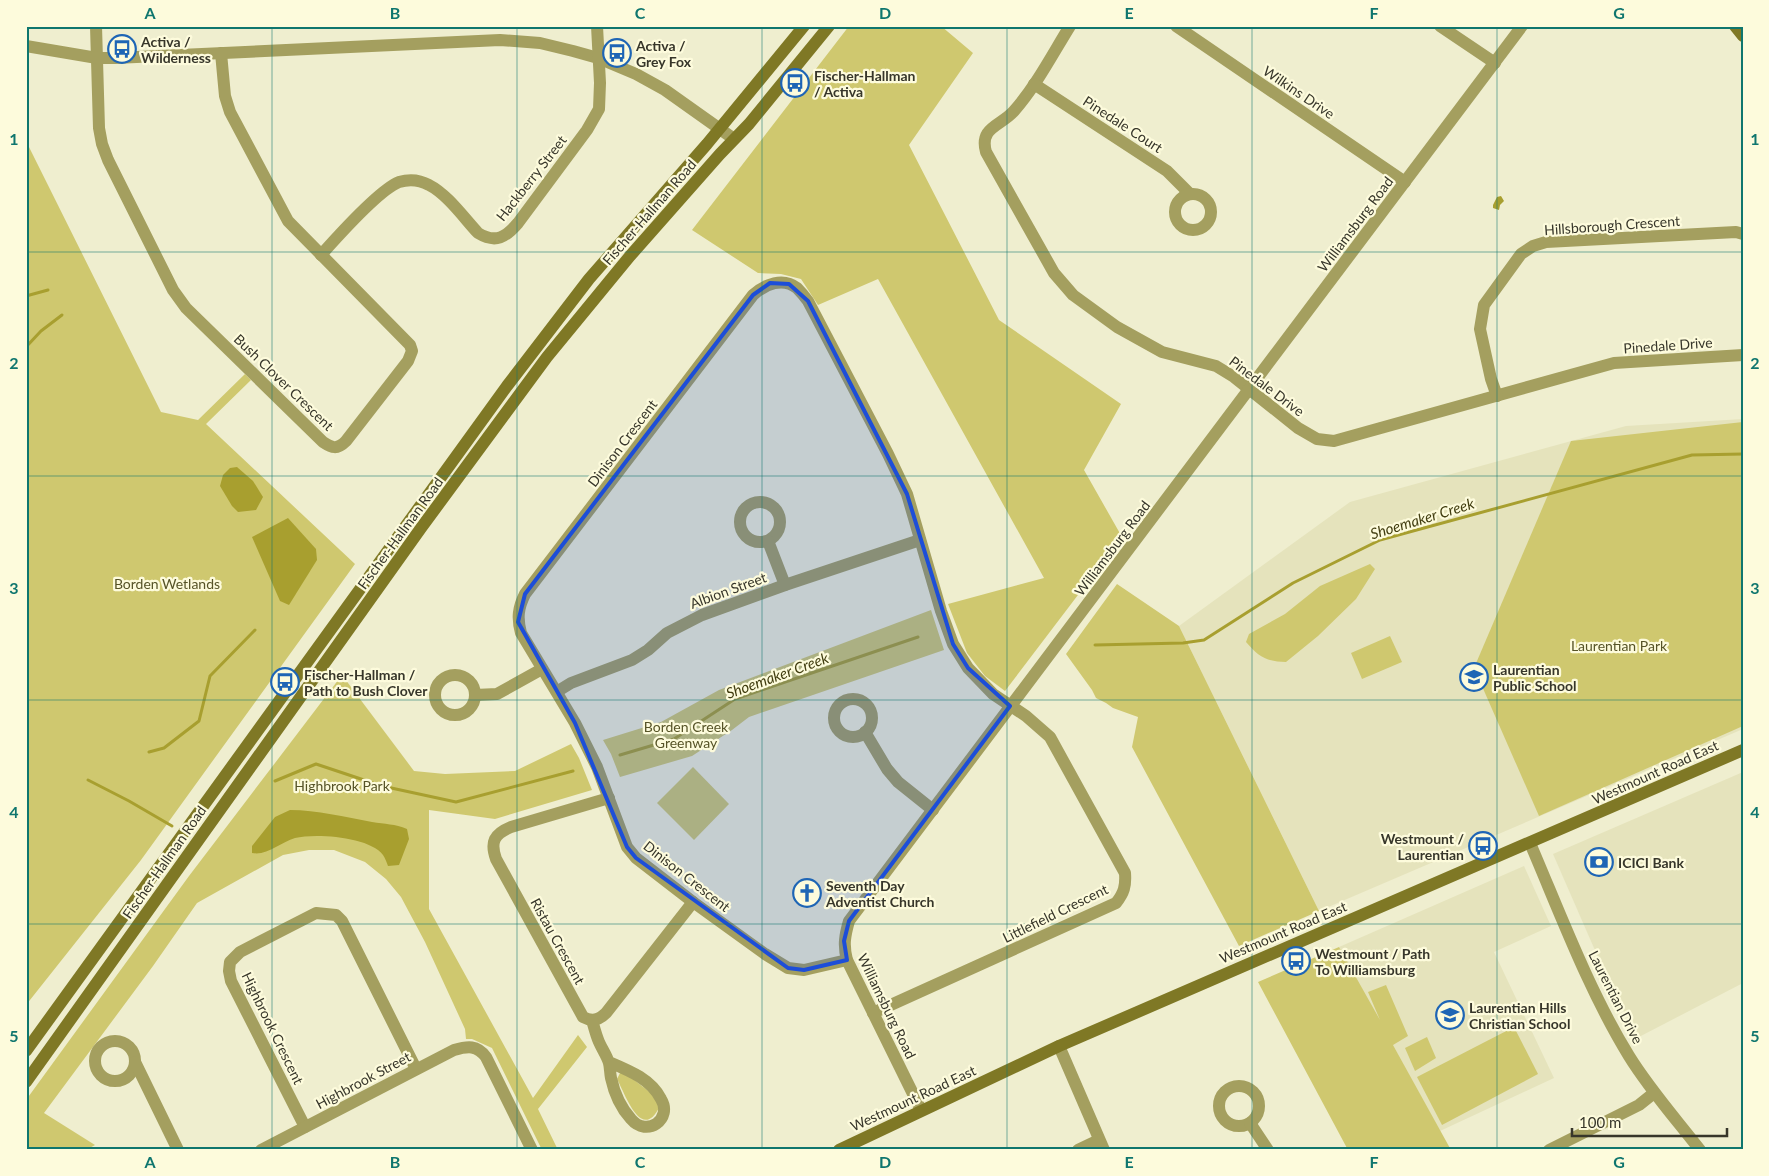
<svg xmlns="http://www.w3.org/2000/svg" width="1769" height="1176" font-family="Lato,sans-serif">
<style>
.built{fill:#e5e3bc}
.green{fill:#cfc86f}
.water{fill:#a89f2f}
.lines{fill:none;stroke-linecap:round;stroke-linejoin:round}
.stream{stroke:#a89f2f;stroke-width:3}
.minor{stroke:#a49f5f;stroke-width:12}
.secondary{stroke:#7f7825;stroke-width:12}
.marked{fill:#1d4ed8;fill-opacity:0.2;stroke:#1d4ed8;stroke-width:4;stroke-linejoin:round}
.grid{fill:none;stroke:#0f766e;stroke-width:1;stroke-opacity:0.55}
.labels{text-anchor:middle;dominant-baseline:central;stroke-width:4.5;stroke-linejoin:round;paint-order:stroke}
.poi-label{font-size:14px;font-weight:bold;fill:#37362a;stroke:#fdfbdc;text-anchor:start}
.street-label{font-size:14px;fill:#37362a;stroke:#fdfbdc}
.park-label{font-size:14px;fill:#565327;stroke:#fdfbdc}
.water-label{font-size:15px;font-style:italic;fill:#413d10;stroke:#fdfbdc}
.neatline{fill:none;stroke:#0f766e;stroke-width:2}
.grid-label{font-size:16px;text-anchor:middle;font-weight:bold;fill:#0f766e}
</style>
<rect width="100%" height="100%" fill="#efeecf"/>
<g class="built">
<path d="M1743,419V729L1319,911L1179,626L1350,502L1626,426Z"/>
<path d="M1743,772V983L1637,1038L1604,971L1553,854Z"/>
<path d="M1524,866L1551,926L1494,952L1554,1078L1440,1131L1339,947Z"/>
</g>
<g class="green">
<path d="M849,26H941L973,53L909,145L999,320L1121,404L1084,470L1122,537L1005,691L985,676L967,653L948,604L1044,578L878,279L818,305L801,279L781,274L758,273L692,230Z"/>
<path d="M26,141L161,412L198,420L245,374L251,380L206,424L355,564L141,860L26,1005Z"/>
<path d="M1743,422V726L1539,816L1474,668L1571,441Z"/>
<path d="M1370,564L1375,569L1356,599L1318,636L1286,662C1266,662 1258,656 1246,642L1249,634L1285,614L1320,586Z"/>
<path d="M1117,584L1179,626L1319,911L1239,946L1132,747L1138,717L1113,708L1106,703L1096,698L1092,690L1066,654Z"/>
<path d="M931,610L944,650L749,717L732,730L692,756L620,777L611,754L603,740L661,722L719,690Z"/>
<path d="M1390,636L1402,662L1362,679L1351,653Z"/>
<path d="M342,675L414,771L445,774L515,771L571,744L579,758L592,790L495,819L429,810V909L533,1098L578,1035L587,1047L538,1109L558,1150H542L492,1048L472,1039H466L465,1029L425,942L401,897L386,879L365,862L334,850H309L283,855L197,903L153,966L44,1113L95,1145L86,1150H26V1100L189,876Z"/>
<path d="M693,767L729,804L694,840L657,803Z"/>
<path d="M1339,947L1380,1020L1368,992L1386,985L1408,1036L1393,1045L1451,1150H1348L1258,982Z"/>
<path d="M1514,1027L1538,1074L1442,1125L1417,1077Z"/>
<path d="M1427,1037L1436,1058L1415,1071L1405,1048Z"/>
<path d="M624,1072L656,1097L660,1106C642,1143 626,1096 617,1079L620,1073Z"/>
</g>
<g class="water">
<path d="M1501,196L1504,201L1500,205L1499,210L1493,208V205L1497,197Z"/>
<path d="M237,467L253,481L263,497L256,510L238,512L232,506L220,486L223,475L230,468Z"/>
<path d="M288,518L316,549L317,560L289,605L280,601L252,537Z"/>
<path d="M290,810C317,810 345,817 372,822C385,824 395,824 407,829L409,839L399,865L388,866C387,863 385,858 383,855C370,837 316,833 295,838C281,842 267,856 252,853V846L275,817Z"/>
</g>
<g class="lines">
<g class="stream">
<path d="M26,296L48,290"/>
<path d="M26,347L41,331L62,315"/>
<path d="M1095,645L1183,643L1204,640L1293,583L1380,540L1692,455L1743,454"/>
<path d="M149,752L164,748L199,721L210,676L255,630"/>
<path d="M620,755L674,739L735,699L918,637"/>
<path d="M88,780L129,801L172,826"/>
<path d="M275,781L316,764L382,786L456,802L573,771"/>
</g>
<g class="minor">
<path d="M96,26L99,128L102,144L108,160L173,290L186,308L323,442C332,448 337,450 346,441L408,361L412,351L410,345L288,221L230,112L225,96L221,53"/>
<path d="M1070,26C1052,55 1036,86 1014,111C1001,126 979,127 986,152L1054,273L1073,295L1117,327L1162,352L1216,366L1234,377L1298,428L1317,439L1334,441L1614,363L1743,355"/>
<path d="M1176,26L1405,182"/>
<path d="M1440,26L1495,63"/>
<path d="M26,46L97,58H115L500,40L540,43L573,51L598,58L636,74L665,90L734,139"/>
<path d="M1034,84L1167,171L1190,194"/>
<circle cx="1193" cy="212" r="18"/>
<path d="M321,255C337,237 379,190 399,182C409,179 420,180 429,185C447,194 464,218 478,233C496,244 506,237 518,223L587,130L599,109L600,83L597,26"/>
<path d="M1497,396L1491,379L1480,329L1484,305L1521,254L1533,246L1546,242L1736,232L1743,234"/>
<circle cx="760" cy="522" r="20"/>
<path d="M768,541L785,585"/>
<circle cx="455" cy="695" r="20"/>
<path d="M558,691L571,683L632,660L648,650L667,633L702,615L785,585L920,540"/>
<path d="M475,695L497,694L542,669"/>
<circle cx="853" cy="718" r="19"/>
<path d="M865,732L887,769L898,782L933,810"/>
<path d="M609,798L511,827C494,834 490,842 496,859L583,1017C592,1022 599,1020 606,1013L693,902"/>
<path d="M1530,843C1560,913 1589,991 1629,1056C1650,1090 1676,1119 1700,1150"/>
<path d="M847,960L804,970L788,968L765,954L693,902L636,858L627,847L597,767L575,723L521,633C517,618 518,608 525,594L753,295C765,284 783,277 797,288C801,292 805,297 808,301L888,454L907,494L941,611L953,644L968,668L993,694L1026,716L1050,737L1125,873C1126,886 1124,893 1116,903L873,1013"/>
<path d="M592,1020C594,1027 596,1035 599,1042C602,1049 607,1056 609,1063C610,1067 610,1073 611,1078C614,1092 621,1108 631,1119C647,1138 673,1119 661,1099C651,1079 628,1070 609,1062"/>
<circle cx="115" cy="1061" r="20"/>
<path d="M1059,1046L1104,1150"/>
<path d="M135,1062L178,1150"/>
<circle cx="1239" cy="1106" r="20"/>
<path d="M921,1110L847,960C843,945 845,935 849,921L1522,26"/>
<path d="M1250,1123L1268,1150"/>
<path d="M305,1127L231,981L229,971L230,962L240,952L316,913L336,915L342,921L416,1069"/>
<path d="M261,1150L454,1050C468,1046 477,1045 486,1057L532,1150"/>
<path d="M1078,1150L1099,1140"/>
<path d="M1549,1150L1639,1105L1654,1093"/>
</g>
<g class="secondary">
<path d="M1735,26L1743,36"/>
<path d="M26,1051L507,386L589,279L707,144L804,26"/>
<path d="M26,1082L421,528L547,357L630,256L720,154L749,124L829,26"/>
<path d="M839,1150L1059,1046L1743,750"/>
</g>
</g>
<path class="marked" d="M770,283L789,284L808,301L907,494L953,644L968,668L1010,706L849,921L844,941L847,960L804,970L788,968L636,858L627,847L575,723L518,622L525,594L753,295Z"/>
<path class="grid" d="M272,26V1150M517,26V1150M762,26V1150M1007,26V1150M1252,26V1150M1497,26V1150M26,252H1743M26,476H1743M26,700H1743M26,924H1743"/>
<defs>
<symbol id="bus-ring" viewBox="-11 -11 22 22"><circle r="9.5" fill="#fdfbdc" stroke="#1e65b5" stroke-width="1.5"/><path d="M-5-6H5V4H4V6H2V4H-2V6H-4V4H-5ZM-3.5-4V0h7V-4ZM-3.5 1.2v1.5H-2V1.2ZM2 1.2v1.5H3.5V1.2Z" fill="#1e65b5"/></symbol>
<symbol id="school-ring" viewBox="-11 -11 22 22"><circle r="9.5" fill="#fdfbdc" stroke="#1e65b5" stroke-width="1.5"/><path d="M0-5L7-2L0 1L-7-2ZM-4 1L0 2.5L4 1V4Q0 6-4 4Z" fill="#1e65b5"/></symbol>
<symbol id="bank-ring" viewBox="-11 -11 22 22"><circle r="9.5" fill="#fdfbdc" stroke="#1e65b5" stroke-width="1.5"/><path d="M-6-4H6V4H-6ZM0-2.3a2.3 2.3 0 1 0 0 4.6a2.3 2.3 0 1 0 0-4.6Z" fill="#1e65b5"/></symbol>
<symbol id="church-ring" viewBox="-11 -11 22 22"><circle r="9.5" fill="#fdfbdc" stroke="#1e65b5" stroke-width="1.5"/><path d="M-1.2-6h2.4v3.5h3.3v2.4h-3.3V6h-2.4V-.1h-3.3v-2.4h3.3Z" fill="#1e65b5"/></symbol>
</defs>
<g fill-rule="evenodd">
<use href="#bus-ring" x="106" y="33" width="32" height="32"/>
<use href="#bus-ring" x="601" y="37" width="32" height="32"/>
<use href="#bus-ring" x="779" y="67" width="32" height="32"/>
<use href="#school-ring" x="1458" y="661" width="32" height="32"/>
<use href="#bus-ring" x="269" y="666" width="32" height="32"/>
<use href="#bus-ring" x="1467" y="830" width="32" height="32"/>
<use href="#bank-ring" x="1583" y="846" width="32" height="32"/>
<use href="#church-ring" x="791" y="877" width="32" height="32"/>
<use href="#bus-ring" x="1280" y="945" width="32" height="32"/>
<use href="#school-ring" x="1434" y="999" width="32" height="32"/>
</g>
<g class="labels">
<g class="poi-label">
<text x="141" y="41">Activa /<tspan x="141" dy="16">Wilderness</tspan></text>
<text x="636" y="45">Activa /<tspan x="636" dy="16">Grey Fox</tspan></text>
<text x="814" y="75">Fischer-Hallman<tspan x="814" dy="16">/ Activa</tspan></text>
<text x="1493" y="669">Laurentian<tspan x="1493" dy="16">Public School</tspan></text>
<text x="304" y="674">Fischer-Hallman /<tspan x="304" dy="16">Path to Bush Clover</tspan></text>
<text x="1464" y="838" text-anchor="end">Westmount /<tspan x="1464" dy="16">Laurentian</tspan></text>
<text x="1618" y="862">ICICI Bank</text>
<text x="826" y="885">Seventh Day<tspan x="826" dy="16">Adventist Church</tspan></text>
<text x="1315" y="953">Westmount / Path<tspan x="1315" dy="16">To Williamsburg</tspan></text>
<text x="1469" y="1007">Laurentian Hills<tspan x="1469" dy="16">Christian School</tspan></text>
</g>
<g class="street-label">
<text transform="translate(1299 92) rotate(34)">Wilkins Drive</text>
<text transform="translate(1123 124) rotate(33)">Pinedale Court</text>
<text transform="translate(531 178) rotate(-52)">Hackberry Street</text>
<text transform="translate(649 212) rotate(-49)">Fischer-Hallman Road</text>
<text transform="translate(1355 224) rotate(-53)">Williamsburg Road</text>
<text transform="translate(1612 225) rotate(-4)">Hillsborough Crescent</text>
<text transform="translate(1668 345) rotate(-4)">Pinedale Drive</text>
<text transform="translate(284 382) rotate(44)">Bush Clover Crescent</text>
<text transform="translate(1267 386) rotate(37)">Pinedale Drive</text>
<text transform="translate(622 443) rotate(-53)">Dinison Crescent</text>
<text transform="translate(400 533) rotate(-54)">Fischer-Hallman Road</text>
<text transform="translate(1112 548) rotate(-53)">Williamsburg Road</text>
<text transform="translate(728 590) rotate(-20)">Albion Street</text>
<text transform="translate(1655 772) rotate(-24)">Westmount Road East</text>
<text transform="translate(164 862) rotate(-55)">Fischer-Hallman Road</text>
<text transform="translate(687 876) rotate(38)">Dinison Crescent</text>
<text transform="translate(1055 913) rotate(-26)">Littlefield Crescent</text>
<text transform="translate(1283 932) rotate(-23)">Westmount Road East</text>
<text transform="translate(558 941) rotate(61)">Ristau Crescent</text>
<text transform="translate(1616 997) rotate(63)">Laurentian Drive</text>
<text transform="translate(887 1006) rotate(64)">Williamsburg Road</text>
<text transform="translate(273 1028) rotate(64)">Highbrook Crescent</text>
<text transform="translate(363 1080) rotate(-28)">Highbrook Street</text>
<text transform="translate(913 1098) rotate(-25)">Westmount Road East</text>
</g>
<g class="park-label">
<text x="167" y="583">Borden Wetlands</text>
<text x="1619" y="645">Laurentian Park</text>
<text x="686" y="726">Borden Creek<tspan x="686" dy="16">Greenway</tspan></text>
<text x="342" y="785">Highbrook Park</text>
</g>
<g class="water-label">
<text transform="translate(1422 518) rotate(-17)">Shoemaker Creek</text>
<text transform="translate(777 675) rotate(-20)">Shoemaker Creek</text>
</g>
</g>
<rect width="1769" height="1176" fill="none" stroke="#fdfbdc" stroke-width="55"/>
<path d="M1572 1128v8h155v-8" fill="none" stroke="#37362a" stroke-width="2.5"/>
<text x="1579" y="1128" font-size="15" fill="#37362a" stroke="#fdfbdc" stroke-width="4" paint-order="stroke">100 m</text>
<rect x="28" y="28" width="1714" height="1120" class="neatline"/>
<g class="grid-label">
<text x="150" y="19">A</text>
<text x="395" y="19">B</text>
<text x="640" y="19">C</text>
<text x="885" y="19">D</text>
<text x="1129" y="19">E</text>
<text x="1374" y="19">F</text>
<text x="1619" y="19">G</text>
<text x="14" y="145">1</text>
<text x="1755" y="145">1</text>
<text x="14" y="369">2</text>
<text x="1755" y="369">2</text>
<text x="14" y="594">3</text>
<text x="1755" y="594">3</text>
<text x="14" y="818">4</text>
<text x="1755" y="818">4</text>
<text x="14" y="1042">5</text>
<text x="1755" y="1042">5</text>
<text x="150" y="1168">A</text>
<text x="395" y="1168">B</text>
<text x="640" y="1168">C</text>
<text x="885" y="1168">D</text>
<text x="1129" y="1168">E</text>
<text x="1374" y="1168">F</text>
<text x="1619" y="1168">G</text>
</g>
</svg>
